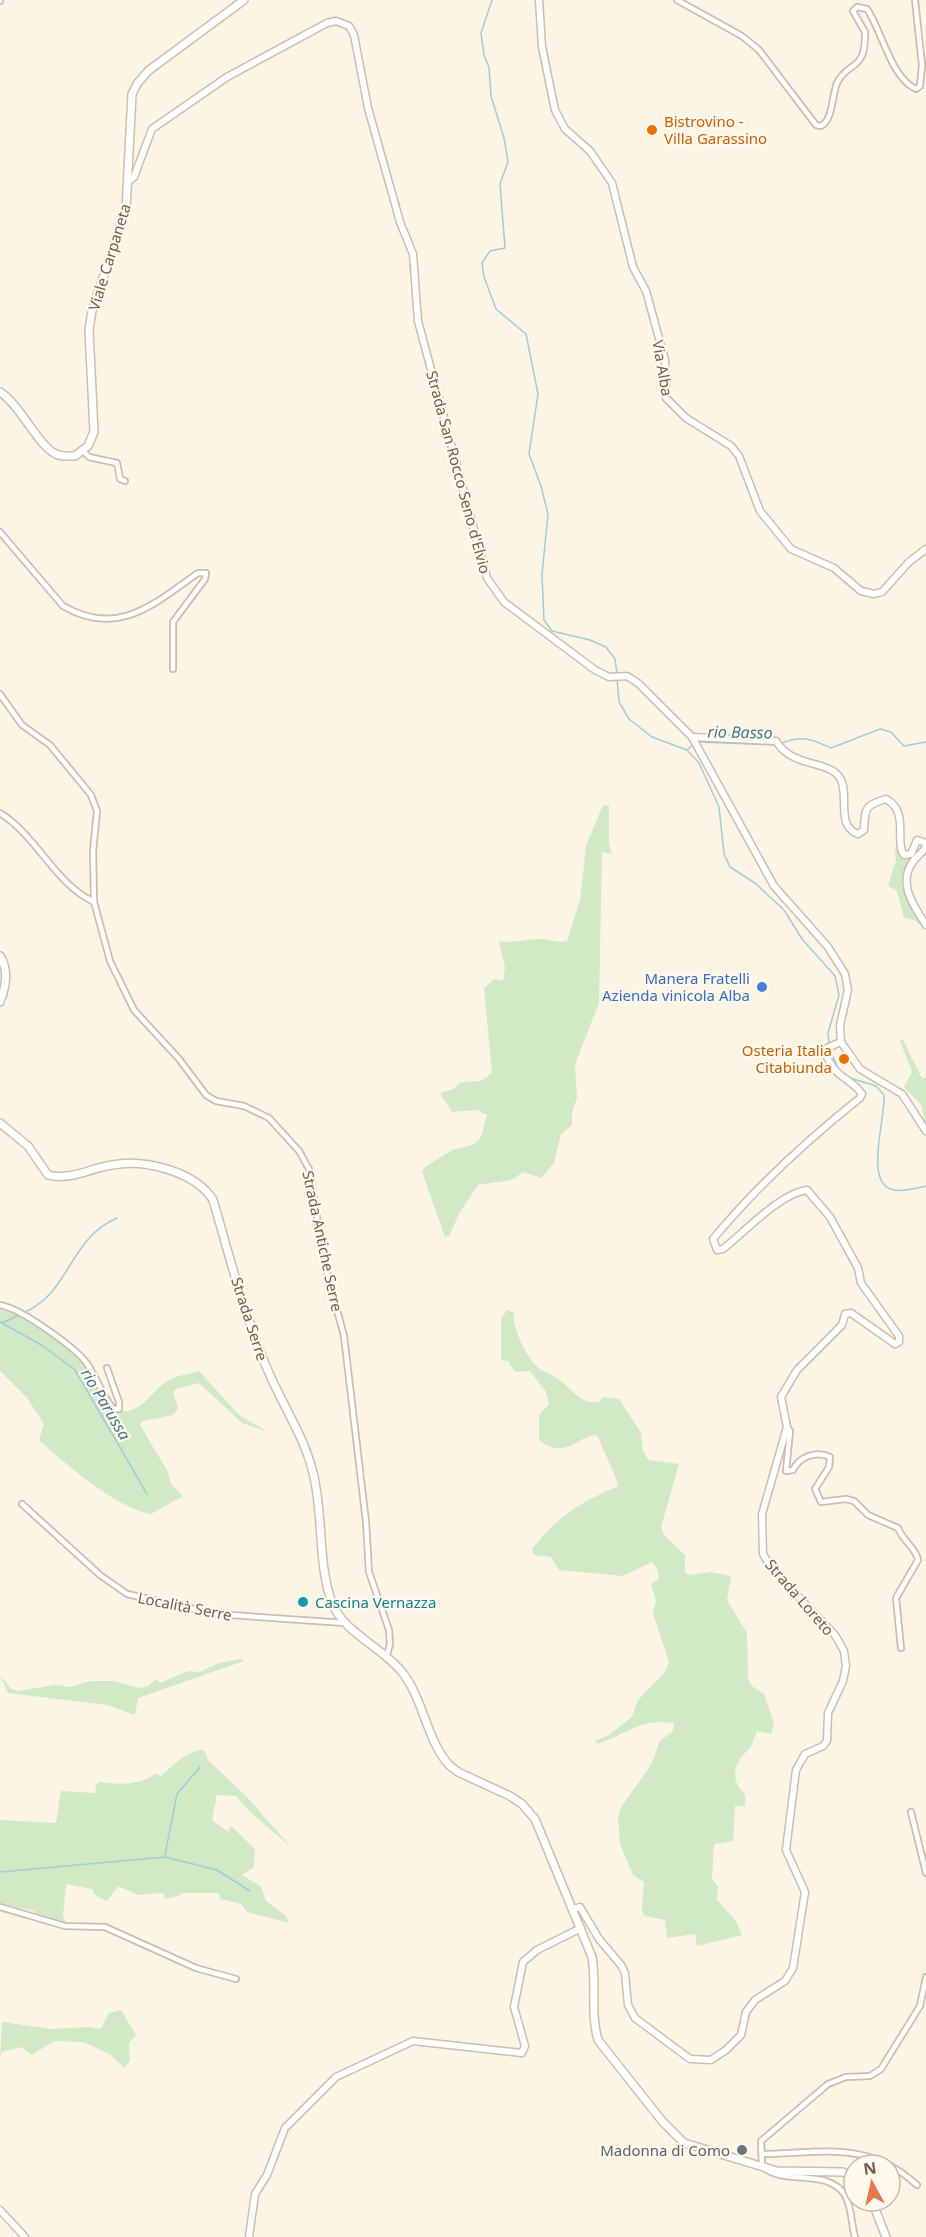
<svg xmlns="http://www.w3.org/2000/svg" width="926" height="2237" font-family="'Noto Sans',sans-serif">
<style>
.green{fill:#d1e9c5}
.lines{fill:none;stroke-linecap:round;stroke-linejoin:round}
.stream{stroke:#a2cbd7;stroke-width:1.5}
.minor-casing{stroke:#cdbdad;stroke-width:8}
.tertiary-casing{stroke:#cdbdad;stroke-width:9}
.secondary-casing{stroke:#d0beaa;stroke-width:10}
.minor{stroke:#fff;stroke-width:4.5}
.tertiary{stroke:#fff;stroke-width:6}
.secondary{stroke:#fff;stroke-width:7}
.food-dot{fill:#e8710a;stroke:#fff9ed;stroke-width:2}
.shop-dot{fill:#3f7fe0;stroke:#fff9ed;stroke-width:2}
.culture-dot{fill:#0f9aa8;stroke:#fff9ed;stroke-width:2}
.worship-dot{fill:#6b7280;stroke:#fff9ed;stroke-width:2}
.labels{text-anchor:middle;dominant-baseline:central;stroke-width:4.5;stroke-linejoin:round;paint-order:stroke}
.food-label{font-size:15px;fill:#c56008;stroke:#fff9ed;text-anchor:start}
.street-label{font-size:15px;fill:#755d4b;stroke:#fff9ed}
.shop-label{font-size:15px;fill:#366cbe;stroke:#fff9ed;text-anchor:end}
.culture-label{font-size:15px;fill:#0d838f;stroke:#fff9ed;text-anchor:start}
.worship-label{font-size:15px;fill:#5b616d;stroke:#fff9ed;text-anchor:end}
.water-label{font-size:16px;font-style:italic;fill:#467888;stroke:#fff9ed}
</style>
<rect width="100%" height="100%" fill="#fcf5e6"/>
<g class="green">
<path d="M603,805L609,806V844L612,854L602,852L599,1003L575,1064L577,1098L572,1112V1125L561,1134L554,1163L541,1178L523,1172L512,1180L478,1185L460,1212L449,1236L445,1237L422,1172L425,1167L452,1150L473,1145L481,1137L487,1115L477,1110L452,1112L440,1093L453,1089L461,1082L481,1081L492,1073L484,988L494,979L503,981L505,968L499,941C513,944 529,938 543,939C554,940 555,943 567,941L580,900L586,846Z"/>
<path d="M895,849H898L901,858L912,859C900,893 905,899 925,928L914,920L904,918L897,891L888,886L896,860Z"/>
<path d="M903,1039L922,1079L926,1077V1126L921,1105L904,1087L912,1072L900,1041Z"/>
<path d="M0,1307C20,1311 73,1348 84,1365C93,1379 99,1403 114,1411C142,1417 150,1390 171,1379C178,1375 191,1374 199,1371L239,1415L268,1432L242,1423L199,1383L176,1389L173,1392L178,1408L173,1415L142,1421L140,1425L168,1472L171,1484L183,1496L151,1514C118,1509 64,1463 39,1440L44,1424L27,1398L0,1371Z"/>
<path d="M507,1310L514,1313C511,1327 528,1360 540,1369C545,1373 552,1374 557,1378C573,1389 578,1404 599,1402L603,1397L619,1399L641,1433L643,1451L648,1460L679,1464L661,1527L664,1535L685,1555V1572L689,1575L711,1572L731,1576L727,1600L747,1633L748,1679L752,1686L764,1694L774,1724L771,1734L757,1731L751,1747C735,1761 728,1778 745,1795V1806H735L733,1841L714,1844L712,1879L718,1887L717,1900L736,1921L742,1935L697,1946L695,1934L667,1938L665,1920L644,1916L642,1910L644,1882L633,1875L620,1844L618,1817L621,1807L651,1765L660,1741L673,1731L674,1723C640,1718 626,1735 597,1744L595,1741L609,1735L632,1717L638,1700L664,1673L669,1662L653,1614L656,1600L651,1584L659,1579L657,1568L652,1562L623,1576L559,1570L551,1557L534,1555L532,1549C555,1519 581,1501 617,1487L618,1483L597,1435C576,1436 565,1461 539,1440V1415L549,1404L546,1392L530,1371L515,1372L508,1361L501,1360V1319Z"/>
<path d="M241,1659L244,1661L138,1698L135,1715L107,1705L8,1693L0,1675L11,1689L19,1691L55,1685L70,1687L91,1681H114L139,1688L148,1686L156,1679L160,1683L188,1671L200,1672L219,1663Z"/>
<path d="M204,1750L208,1760L246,1796L291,1847L251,1813L236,1796L216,1795C217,1805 212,1811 213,1821L228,1832L231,1826L255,1849L254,1867L242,1875L261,1887L266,1901L286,1916L289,1923L247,1912L241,1904L220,1899L219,1893H183L178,1896L165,1899L163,1893L138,1895L118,1886L107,1901L96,1896L92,1889L66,1884L63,1916L67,1923L36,1916L34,1911L0,1904V1820L56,1823L61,1791L95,1793L96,1784L100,1782C121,1785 137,1785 156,1774L161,1776C174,1765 185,1751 204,1750Z"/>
<path d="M121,2010L136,2035L129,2043L130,2061L124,2068L111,2055L84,2042L54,2041L32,2055L21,2047L2,2052L0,2058L2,2022L51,2029L88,2027L101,2029L109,2013Z"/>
</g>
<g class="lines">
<g class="stream">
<path d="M492,0L481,33L484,55L489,67L491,96L504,138L508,162L500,184L505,248L490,251L482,263L484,277L496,309L526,334L538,394L529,454L541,486L548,514L542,575L544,620L552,631L590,640L606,647L615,659L617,674"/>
<path d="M617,679L619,702L629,719L652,737L687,750L699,763L719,807L724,854L730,867L755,883L784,910L802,939L835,976L839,995L828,1033L829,1045"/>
<path d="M699,742L774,745"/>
<path d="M782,743C803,735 811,739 831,748L880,729L891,732L904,746L926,742"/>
<path d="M687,750L694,743"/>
<path d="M830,1050L839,1070"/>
<path d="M847,1077L876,1086L884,1095C886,1117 863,1185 894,1190C903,1192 917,1188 926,1186"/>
<path d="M23,1313C71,1293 68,1239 117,1218"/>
<path d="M0,1322L43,1346L75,1370L147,1494"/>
<path d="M2,1323L19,1315"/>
<path d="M165,1855L177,1794L200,1767"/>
<path d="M0,1872L165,1857L217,1870L250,1891"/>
</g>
<defs>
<g id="minor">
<path d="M677,0L742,36L759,50L816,125L821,126C833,120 832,95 837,83C848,60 866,73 865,32L853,11L857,7L867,9C882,31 891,78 916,89L920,86L922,65L915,0"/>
<path d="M0,1V0"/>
<path d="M83,451L89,457L117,463L120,479L125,481"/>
<path d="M0,532L63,606C118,638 154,604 198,573H206L205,579L173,622V669"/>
<path d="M0,694L22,725L50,745L91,795L97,811L93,851L94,902L110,961L134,1010L179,1059L206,1095L216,1101L244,1106L269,1118L299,1151L309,1169L325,1265L344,1336L366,1522L369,1572L389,1630L390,1644L387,1655"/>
<path d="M0,813C38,837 54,883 94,902"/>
<path d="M0,1305C20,1308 77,1348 88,1365C97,1379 103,1396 113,1409H119V1402L107,1368"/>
<path d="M787,1427L790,1431L786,1471L793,1470C799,1457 816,1450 830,1457L829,1467L815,1489L821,1502L846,1499L854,1501L868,1515L898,1528C902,1540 916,1548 918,1560L896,1598L901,1648"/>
<path d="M22,1504L100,1575L127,1594L216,1614L345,1623"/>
<path d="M911,1812L926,1873"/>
<path d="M0,1907L65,1926L105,1927L196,1968L236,1979"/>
<path d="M762,2154C823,2153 868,2140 917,2185"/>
<path d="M855,2237C851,2223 852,2208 845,2195C827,2167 784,2187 762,2166L761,2141L828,2084L846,2077L870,2076L881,2069L920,2006L926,1977"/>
</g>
<g id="tertiary">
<path d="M539,0L542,47L555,110L565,129L590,151L612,183L633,267L646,291L665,360L666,398L686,418L731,446L739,456L760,511L791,549L834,568L861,591L874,594L882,592L909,562L926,549"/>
<path d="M129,181L134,177L152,129L227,77L327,23L336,21L349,26L354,35L368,108L400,222L413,254L418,321L487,578L504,602L595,670L609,677L627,676L638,683L692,737L774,886L828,947L845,974L848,990L840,1025L841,1042L860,1069L902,1094L926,1131"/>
<path d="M692,737L776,741C793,769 828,759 840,778C850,794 835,826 858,834L864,830C865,809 864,805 886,799C910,812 894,842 904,855L911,854L917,840L926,843C926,851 920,853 915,859C896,881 913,905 926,925"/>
<path d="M573,1909L580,1907L599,1939L621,1965L625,1973L628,2005L635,2018L690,2059L711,2060L726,2050L741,2035L746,2012L755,2000L785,1981L793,1968L805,1892L786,1850L796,1770L805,1754L823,1746L827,1741L828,1713L843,1681L846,1666L844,1651L835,1635L772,1569L763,1554L762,1514L787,1427L781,1397L797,1370L842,1325L845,1314L851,1313L895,1344L899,1342V1336L861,1283L858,1268L830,1217L807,1190C779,1194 746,1231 723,1249L717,1250L713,1239C757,1186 806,1141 860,1098L862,1094C851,1077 835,1080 825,1052L827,1048L841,1042"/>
<path d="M0,2210L25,2237"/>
<path d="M249,2237L255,2194L267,2175L285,2128L336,2077L413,2041L522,2053L525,2046L514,2007L523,1962L537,1950L581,1928"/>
</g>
<g id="secondary">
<path d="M0,392C22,407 38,446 56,454C62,457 68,456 75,456L88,446L94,432L89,329L92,311L126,209L132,94L137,84L148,71L244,0"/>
<path d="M0,956C9,970 6,987 0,1002"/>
<path d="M0,1123L28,1146L48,1175C69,1181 91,1168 112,1165C144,1159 195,1171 213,1200C230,1258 245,1318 269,1373C283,1406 305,1438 313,1473C324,1515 317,1562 332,1603C344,1633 382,1647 402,1672C424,1700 426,1739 449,1765L458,1772L510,1796L522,1804L535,1819L592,1957C597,1985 590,2012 598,2040L662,2121L684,2143L777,2171L843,2172L854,2178"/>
<path d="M872,2201L886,2237"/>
</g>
</defs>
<use href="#minor" class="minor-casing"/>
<use href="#tertiary" class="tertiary-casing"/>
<use href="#secondary" class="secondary-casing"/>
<use href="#minor" class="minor"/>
<use href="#tertiary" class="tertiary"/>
<use href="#secondary" class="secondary"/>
</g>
<g class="food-dot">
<circle cx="652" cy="130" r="6"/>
<circle cx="844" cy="1059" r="6"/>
</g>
<circle class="shop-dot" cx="762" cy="987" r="6"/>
<circle class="culture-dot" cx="303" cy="1602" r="6"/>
<circle class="worship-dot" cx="742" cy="2150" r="6"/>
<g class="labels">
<g class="food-label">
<text x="664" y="121">Bistrovino -<tspan x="664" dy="17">Villa Garassino</tspan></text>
<text x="832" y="1050" text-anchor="end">Osteria Italia<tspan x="832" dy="17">Citabiunda</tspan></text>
</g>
<g class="street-label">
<text transform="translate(109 257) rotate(-73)">Viale Carpaneta</text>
<text transform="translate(663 368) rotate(80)">Via Alba</text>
<text transform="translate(459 472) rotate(75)">Strada San Rocco Seno d'Elvio</text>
<text transform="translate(323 1241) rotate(78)">Strada Antiche Serre</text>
<text transform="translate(250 1319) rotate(72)">Strada Serre</text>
<text transform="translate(800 1597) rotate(49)">Strada Loreto</text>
<text transform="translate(185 1606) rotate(11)">Località Serre</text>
</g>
<g class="shop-label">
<text x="750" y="978">Manera Fratelli<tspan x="750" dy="17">Azienda vinicola Alba</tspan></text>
</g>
<g class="culture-label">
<text x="315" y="1602">Cascina Vernazza</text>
</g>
<g class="worship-label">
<text x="730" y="2150">Madonna di Como</text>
</g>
<g class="water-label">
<text transform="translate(740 732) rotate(1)">rio Basso</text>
<text transform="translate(106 1404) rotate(59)">rio Parussa</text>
</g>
</g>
<g transform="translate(872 2183) rotate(352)"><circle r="28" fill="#fff9ed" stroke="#c8bbac" stroke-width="1.5"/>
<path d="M0-4.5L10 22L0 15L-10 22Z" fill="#e27a4f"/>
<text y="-9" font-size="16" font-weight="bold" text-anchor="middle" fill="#755d4b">N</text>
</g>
</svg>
